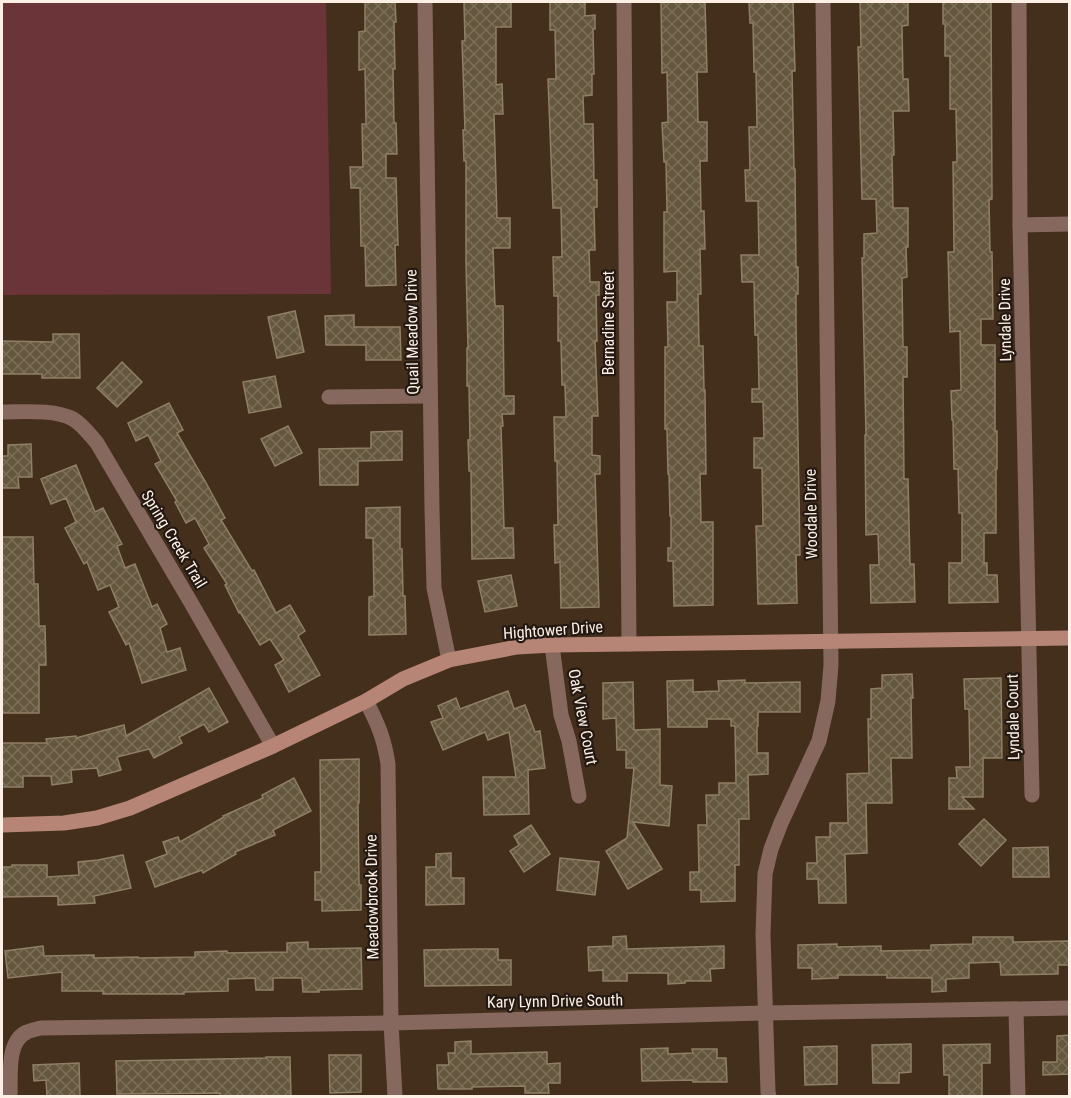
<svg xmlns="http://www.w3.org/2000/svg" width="1071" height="1098" font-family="'Roboto Condensed',sans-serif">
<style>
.green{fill:#6b3438}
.building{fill:url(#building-cross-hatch);stroke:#8e7f65;stroke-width:1.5}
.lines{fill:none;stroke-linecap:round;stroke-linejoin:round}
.minor{stroke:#87685e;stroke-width:15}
.tertiary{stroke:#87685e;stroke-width:15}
.secondary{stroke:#b68575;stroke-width:15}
.labels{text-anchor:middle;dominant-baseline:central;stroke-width:4.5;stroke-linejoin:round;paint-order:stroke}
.street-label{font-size:16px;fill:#fdefe4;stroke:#231912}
</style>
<defs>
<pattern id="building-cross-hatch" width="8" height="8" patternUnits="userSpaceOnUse" patternTransform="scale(1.5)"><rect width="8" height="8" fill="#64573e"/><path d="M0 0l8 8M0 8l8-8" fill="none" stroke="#7b6f5a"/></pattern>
</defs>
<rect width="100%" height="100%" fill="#442f1d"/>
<path class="green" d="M2,2H326L331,294L2,295Z"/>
<g class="building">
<path d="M365,2H395L396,22H394L395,69H393L394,123H396L397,154H386V178H396L398,245H395L396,285L366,286L365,246H361L360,188H351L350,167H363L362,124H366L365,69L359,70V32L365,31Z"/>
<path d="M464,2H511V27H496V85L502,84L503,114H494L497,218H510V248H493L495,306H503L504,396H514V414H502L503,426H501L504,528H513L514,558L472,559L471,471H469L468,440H470L469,386H467V348H468L466,263V161H464L463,130H465L462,41H465Z"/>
<path d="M550,2H585V16L595,15V29H593L594,74H592V95L583,96L584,124H593L594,180H597V207H594L595,250H589L590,282H599V295H596L597,341H595L598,416H592V455L600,456V474H595L599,607L561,608L560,562L555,563L554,525H558L557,461H555L554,417H566L565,385H562L561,341H558V296H554L553,257H562L561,208H553L548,79H556L555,30H550Z"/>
<path d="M661,2H705L707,72H697L698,122H707V161H700L701,211H704L705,249H700L701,294H698L699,346H703L704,390H705L706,474H700L701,522H713V605L674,606L673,561H668V548H671V516H670L669,474H668L667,429H665V347H668L667,302H677V271L664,272V212H667L666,162H664L662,123L668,122L667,72L662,73Z"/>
<path d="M749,2H793L795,71H792L794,169H795L796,267H798V294H796V323L800,555H796L797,603L758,604L756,526H763L762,468H754V438H764L763,402H752V389H759L758,335H755L754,282H742L741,255H759L758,201H746L745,170H750L749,127H757L756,72H754L753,23H750Z"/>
<path d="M860,2H908V25L902,26L903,79H908L909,111H893L894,155H892L893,208H908V247H906L907,277L902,278L903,347H907V377H903L904,479H908L910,564H914L915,602L871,603L870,565H879L878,534L866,535L865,435H866L862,258H864V234L877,233L876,199H862L858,47H861Z"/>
<path d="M943,2H991L992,199L989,200L990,252H992L993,319H981V345H995V431H997V469H996V533H984V563H987V575H997L998,602L949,603V563H962V513H959L958,469H954L953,420H952L951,391L961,390L960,331L950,332L948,252H954L953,162H957L956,109H950V56H945V24H943Z"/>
<path d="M295,311L304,352L277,358L268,317Z"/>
<path d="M354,315V327H400L401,360H366V345H326L325,316Z"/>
<path d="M53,334H79L80,378H42V374H2V341L53,342Z"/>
<path d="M122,362L142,382L117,407L97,388Z"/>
<path d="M275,376L281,407L249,413L243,382Z"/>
<path d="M169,403L183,430L177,433L205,481L225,518L221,520L252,571L254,570L276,613L290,605L305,631L298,636L320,675L289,692L275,665L284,660L270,639L260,645L240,612L239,613L225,585L227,584L204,548L209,544L195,518L186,523L175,502L177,501L155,464L161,461L148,435L136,441L128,423Z"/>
<path d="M288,426L302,453L275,466L261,439Z"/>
<path d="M402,431V460L358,461V485H320L319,449L371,448V432Z"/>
<path d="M31,444L32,477H18L19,488H2V456H8V445Z"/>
<path d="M76,465L95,512L103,508L122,544L117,546L125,568L135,564L152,607L157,604L167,624L160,628L167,652L180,648L186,670L142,683L129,643L126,645L109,612L119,607L110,585L98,590L87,562L84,564L65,528L76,522L66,498L51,504L41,479Z"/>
<path d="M400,507V549H402L403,596H405L406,634L369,635V597L374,596L373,538H366V508Z"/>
<path d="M2,537H33L34,584H38L39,626H45L46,665H39V713H2V652H3Z"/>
<path d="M511,575L517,606L485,612L478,581Z"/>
<path d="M912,674L913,698H911L912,758H891L892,803H866L867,853L845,854L846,903H819L818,879H807V863H817L816,837H830V823H848L847,774L869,773L868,719H871V689L882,688V675Z"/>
<path d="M1001,678L1002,758H983V797H962L974,809H949V778H957L956,767H970L969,709H965L964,679Z"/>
<path d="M693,680V692L719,691L718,681L745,680V683L800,682V712H758V726H757V753H768V774L748,775L749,819H739V865H735V901L701,902V890H690V872H699L698,825H707L706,795H719V783H736L735,726H731V719H707V727H668L667,681Z"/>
<path d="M633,682L634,730L660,729V785L672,786L669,826L633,822L662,869L628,889L606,851L627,838L634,768H626V750H617L616,718L603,719V683Z"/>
<path d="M209,688L228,722L209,732L204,724L179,737L182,743L154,758L149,749L117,757L121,770L99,776L97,768L71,770L72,782L52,785L51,776H23V787H2V743H47L46,739L76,736V738L124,725L126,736Z"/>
<path d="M508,691L514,709L525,705L535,732L540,731L545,768L528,770L529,814L484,815L483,777H516L509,732L488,740L485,732L443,750L431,722L443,718L438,706L456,698L460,709Z"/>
<path d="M359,759V803H358L359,885H361V910L322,911V900H315V872H321L320,760Z"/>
<path d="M294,778L311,811L273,830L275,835L235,852L236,854L203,873L202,870L155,887L146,862L167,854L163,842L178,837L180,842L224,817L223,816L263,798L262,795Z"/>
<path d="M984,819L1006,840L981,866L959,844Z"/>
<path d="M531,825L550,854L524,872L510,851L519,845L514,836Z"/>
<path d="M1048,847L1049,877H1013V848Z"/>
<path d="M451,853V878H464V904L426,905V867H436V854Z"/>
<path d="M123,855L131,888L94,896L95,903L58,905V896L2,897V867H12V865H47V877L79,875L78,862L98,860Z"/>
<path d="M560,858L599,862L595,895L557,890Z"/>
<path d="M626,936L627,949L724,946V968L710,969L711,981H685V983L668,984V973H627V981H603V970L589,971L588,947L613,946V937Z"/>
<path d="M973,937H1013V942L1070,941V965H1058V974L1001,975L1000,962L969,963V978L946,979V991L932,992V978H887V975H838V978L812,979V968H798V945L837,944V947L881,946V951L931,950V945L973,944Z"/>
<path d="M308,942V949L361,948L362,989L319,990V992H303L302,978H273V990H256L255,978L228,979V991L184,992V994H103V991H62V972L8,978L5,951L43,946L44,956L94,955V958L138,957V958L195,957V952L227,951V953L287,952V943Z"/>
<path d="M473,949H498V960H511V985L425,986L424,950Z"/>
<path d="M1070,1035V1074L1043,1075V1062H1057V1036Z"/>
<path d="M471,1041V1054L547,1052V1064L560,1063V1083H548L549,1093H525V1086L472,1087V1089H438L437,1065H449L448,1053H455V1042Z"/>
<path d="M911,1044V1072L899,1073V1083H873L872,1045Z"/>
<path d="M990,1044V1063H982V1096H949V1075H944L943,1045Z"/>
<path d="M837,1046V1084L805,1085L804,1047Z"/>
<path d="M668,1048V1054L693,1053L692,1049H717V1058H726L727,1082H693V1080L642,1081L641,1049Z"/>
<path d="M329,1055H361V1092L330,1093Z"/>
<path d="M266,1057H290L291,1096H220V1093L117,1094L116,1061L266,1058Z"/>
<path d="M79,1063L80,1096H47L46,1080L34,1081L33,1065Z"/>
</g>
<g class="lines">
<g class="minor">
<path d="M425,2L432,509L434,588L449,660"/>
<path d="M624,2L629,644"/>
<path d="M1019,2L1020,225L1032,795"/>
<path d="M1020,225L1070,224"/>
<path d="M329,397L430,396"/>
<path d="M2,412C23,412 54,409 73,419C83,425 90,435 97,443L190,601L273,746"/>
<path d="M552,645L561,715L569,741L579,796"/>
<path d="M1016,1009L1018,1096"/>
<path d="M10,1096C11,1077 6,1041 27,1032C31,1030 37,1029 41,1028L391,1023L765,1013L1070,1008"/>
<path d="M769,1096L768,1092L763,935L765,874L771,849L781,823L819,741L828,701L831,665L823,2"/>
</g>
<path class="tertiary" d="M366,701C378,724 384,738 388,764L391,1023L395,1096"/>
<path class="secondary" d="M2,825L64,823L97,818L130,808L273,746L366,701L403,679L449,660L517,647L552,645L1070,638"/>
</g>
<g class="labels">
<g class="street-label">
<text transform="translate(1005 320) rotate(-91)">Lyndale Drive</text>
<text transform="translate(608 323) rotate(-90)">Bernadine Street</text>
<text transform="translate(412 332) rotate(-91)">Quail Meadow Drive</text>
<text transform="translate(811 514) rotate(-91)">Woodale Drive</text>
<text transform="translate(174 539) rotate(59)">Spring Creek Trail</text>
<text transform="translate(553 630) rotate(-4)">Hightower Drive</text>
<text transform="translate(583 717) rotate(79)">Oak View Court</text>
<text transform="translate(1013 717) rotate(-91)">Lyndale Court</text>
<text transform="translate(372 897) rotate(-91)">Meadowbrook Drive</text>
<text transform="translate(555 1001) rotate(-1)">Kary Lynn Drive South</text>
</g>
</g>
<rect width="1071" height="1098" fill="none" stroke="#fdefe4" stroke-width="6"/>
</svg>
